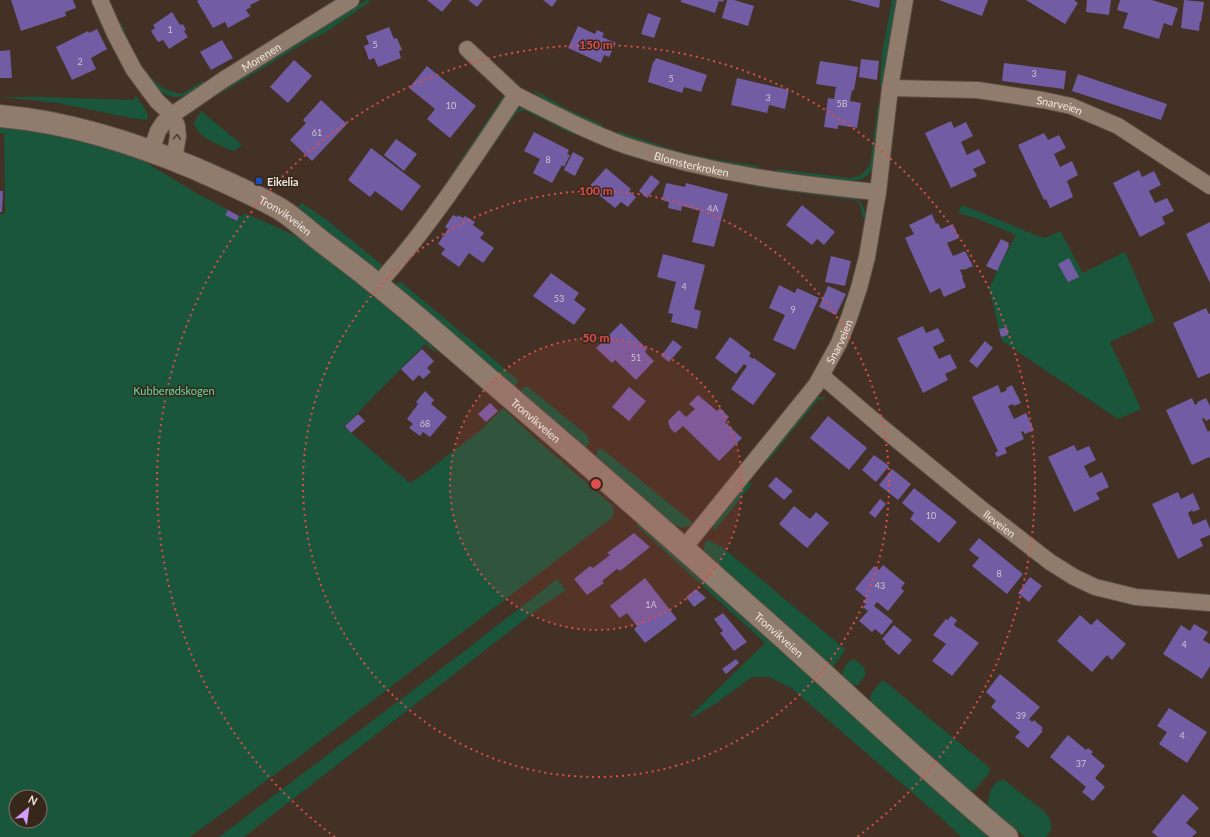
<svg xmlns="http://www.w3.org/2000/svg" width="1210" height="837" font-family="Lato,sans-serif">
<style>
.green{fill:#1a563b;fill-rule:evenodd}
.building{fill:#725ca3}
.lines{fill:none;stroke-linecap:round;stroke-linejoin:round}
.street-casing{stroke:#5c4e43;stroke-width:18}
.secondary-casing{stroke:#5c4e43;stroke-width:24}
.street{stroke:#8f7c6d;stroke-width:16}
.secondary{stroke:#8f7c6d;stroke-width:22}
.oneway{stroke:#4d3c30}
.ring{fill:none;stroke:#db4e4c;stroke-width:2;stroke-dasharray:2 4}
.transit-dot{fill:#1a4fb4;stroke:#37271b;stroke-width:1.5}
.labels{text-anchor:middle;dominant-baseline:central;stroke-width:3;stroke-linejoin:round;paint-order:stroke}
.number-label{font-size:9px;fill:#d1c4cf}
.street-label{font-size:11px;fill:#f1e6de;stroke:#37271b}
.poi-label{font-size:11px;font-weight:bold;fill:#f1e6de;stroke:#37271b;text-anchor:start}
.park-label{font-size:11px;fill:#63dea3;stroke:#37271b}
.centre{fill:#db4e4c;stroke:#37271b;stroke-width:2}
.ring-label{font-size:12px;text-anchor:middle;font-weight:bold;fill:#db4e4c;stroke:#37271b;stroke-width:3;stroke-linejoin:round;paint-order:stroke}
</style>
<rect width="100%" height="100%" fill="#423124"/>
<g class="green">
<path d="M366,0L371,1L323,34L309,40L212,99L265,63Z"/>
<path d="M892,0H899L883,81L882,85L880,86L882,53Z"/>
<path d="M121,22C130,45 141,72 162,87C167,91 176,92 182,94L203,81L205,83C197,88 188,97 178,97C152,99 129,45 119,25Z"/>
<path d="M532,89L569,110L603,125L602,127C584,123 544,103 532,89Z"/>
<path d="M504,95L502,108L453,178L447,181Z"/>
<path d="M136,96C140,103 149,111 148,120L136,119L58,103L0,97H42L134,100V97Z"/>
<path d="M878,103L880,107C879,119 876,164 870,172C866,179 859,180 851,181L782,172L777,171L775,169L851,178L861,175L870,165Z"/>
<path d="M520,108H524L572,129L574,135L524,110L517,112L462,190L461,186L513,112Z"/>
<path d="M201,111L242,145L234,151L230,150C217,144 199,138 194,123Z"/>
<path d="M0,128L46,133L93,144L137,157L198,194L228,210L226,215L236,221L239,216H242L244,213C265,222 286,230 305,242C350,272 390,310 431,345L439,355L425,344L344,427L410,483L417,479L482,429L503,408L537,440L611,504L614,509L613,517L300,756L190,837H0V214H5L4,134L0,133ZM16,797H40V821H16Z"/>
<path d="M617,131L680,152L719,160L759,166V168C724,163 688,157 654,146C642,143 631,138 619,134Z"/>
<path d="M756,186L852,196C873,206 865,229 862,247L860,248L864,221L859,202L854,200L756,187Z"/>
<path d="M302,203L328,221L382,265V269H377L368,266L298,207Z"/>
<path d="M962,205L1038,236L1046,238L1060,231L1083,273L1125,252L1155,321L1110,342L1141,409L1118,419L1002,341L989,289L997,271L1016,235L976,218L958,213Z"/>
<path d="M401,282L517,379L518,382L514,387L395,286L397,283Z"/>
<path d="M525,387H528L587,435L589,440V444L586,447L582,446L521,393L522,389Z"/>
<path d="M819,397L827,398L818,400L766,463V460L768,456L815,399Z"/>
<path d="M599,449H602L692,522L691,525C684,529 676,527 669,522L595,456Z"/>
<path d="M749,482L752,484L715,530L713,528L714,524L745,485Z"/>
<path d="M639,521L993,837H961L937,814L791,688L769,677H752L718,702L695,716L689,717L765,643L636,525Z"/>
<path d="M708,540L722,547L845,649L844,652L833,667L830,666L708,557L704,551L705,542Z"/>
<path d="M557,579L566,590L542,606L244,837H219L471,646Z"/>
<path d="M854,659L864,667L866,674L858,685C839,684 838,667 854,659Z"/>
<path d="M883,680L990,768V772L974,791L966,790L870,703C869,693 876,687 883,680Z"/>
<path d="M1004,780L1044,811L1049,817L1052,828L1046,837H1025L994,813L987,805L991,789L998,781Z"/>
</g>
<g class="building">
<path d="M11,0H73L76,8L65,12L66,16L21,31Z"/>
<path d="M199,0H260L250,5L251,7L246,10L250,16L228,28L225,22L213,28L197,1Z"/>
<path d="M427,0H452L442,12Z"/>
<path d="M468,0H483L477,7Z"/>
<path d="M543,0H557L552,7Z"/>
<path d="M681,0H724L723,2L719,1L715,13L681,2Z"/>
<path d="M727,0H734L754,6L748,26L722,18Z"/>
<path d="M849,0H880L879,8Z"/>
<path d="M939,0H988L982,16Z"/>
<path d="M1026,0H1074L1078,3L1065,24Z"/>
<path d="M1087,0H1111L1109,15L1086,12Z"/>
<path d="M1120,0H1152L1178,8L1172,26L1164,23L1159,39L1123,28L1128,13L1117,10Z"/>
<path d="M1184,0L1204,2L1201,22H1200L1199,31L1181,28Z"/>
<path d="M172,12L180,25L182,24L184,26L186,30L184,31L188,37L169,49L163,40L158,42L151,31L155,28L153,25Z"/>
<path d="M648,13L661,18L654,38L641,34Z"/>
<path d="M578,26L595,34L597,30L604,33L602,37L616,43L609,57L604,55L601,63L568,48Z"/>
<path d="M389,27L394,39L397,38L402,50L399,51L401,58L378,67L374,58L369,60L364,46L369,44L366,36Z"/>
<path d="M97,29L107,49L91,58L96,69L72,80L56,47L88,31L89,33Z"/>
<path d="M222,40L233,58L211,70L200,52Z"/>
<path d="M10,50L12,78H0V51Z"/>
<path d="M656,58L707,75L701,92L684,87L682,93L648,82L653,62H654Z"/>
<path d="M861,59L879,61L877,80L859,77Z"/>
<path d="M294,60L312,76L288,103L270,87Z"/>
<path d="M820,61L858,67L854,90H852L850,101L861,103L857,128L838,125V129L824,127L828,98L834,99L836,87L816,84Z"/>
<path d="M1004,63L1066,71L1064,89L1002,81Z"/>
<path d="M427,66L476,106L450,138L427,119L435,109L409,88Z"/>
<path d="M1078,74L1167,104L1161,120L1072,91Z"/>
<path d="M737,78L789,90L785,109L769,105L767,113L731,105Z"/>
<path d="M321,100L347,124L312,161L290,140L306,123L303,120Z"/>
<path d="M951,121L954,128L966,122L973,136L961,142L967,155L979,149L986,163L973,169L977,176L951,188L925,133Z"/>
<path d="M534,132L569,150L567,154L570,155L564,167L562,165L552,183L533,173L540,159L524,151Z"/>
<path d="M1044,133L1048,140L1059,135L1066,148L1054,154L1060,167L1072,161L1078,175L1067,181L1073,197L1050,208L1046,199L1044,200L1018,145Z"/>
<path d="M396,139L417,154L404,171L384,155Z"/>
<path d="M371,148L421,186L402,211L375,191L370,197L348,180Z"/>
<path d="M573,152L584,158L575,176L564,170Z"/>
<path d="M606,168L631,189L629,191L636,197L628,207L621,202L615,208L589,187Z"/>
<path d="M1139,170L1142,177L1154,171L1161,185L1149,191L1155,203L1167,198L1174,211L1162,217L1165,224L1140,237L1113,183Z"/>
<path d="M651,175L660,182L647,198L639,191Z"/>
<path d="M666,183L685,187L686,183L728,194L714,247L692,242L700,211L682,206L681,211L668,208L669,202L662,200Z"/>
<path d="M0,191H3L2,212H0Z"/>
<path d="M802,205L835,232L824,245L817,239L812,245L786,225Z"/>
<path d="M228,210L239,216L237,221L225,215Z"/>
<path d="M932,214L936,224L938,223L941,229L953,224L959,238L947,243L953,256L965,251L973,266L964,270L963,269L960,270L963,277L962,278L966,287L944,297L940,288L930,293L905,238L914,234L909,225Z"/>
<path d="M453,215L457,217L458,215L463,218L465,216L475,222L473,225L484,233L480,238L494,248L483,263L469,253L459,267L441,254L445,249L438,244L448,229L445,227Z"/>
<path d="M1210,222V283L1186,234Z"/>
<path d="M1001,239L1009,243L1008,246H1009L997,271L986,266Z"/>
<path d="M663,254L705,265L694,309L701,311L697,329L671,322L673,314L668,313L676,282L657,277Z"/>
<path d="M831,256L851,261L845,286L825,282Z"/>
<path d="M1069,258L1079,277L1068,282L1058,264Z"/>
<path d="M551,273L579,293L574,300L586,309L574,325L533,296Z"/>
<path d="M779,285L795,293L797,288L819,298L795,350L773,340L785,315L769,308Z"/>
<path d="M828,286L846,294L836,315L819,307Z"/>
<path d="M1206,308L1209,314H1210V373L1198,378L1173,323Z"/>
<path d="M621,323L647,349L645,352L654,361L636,380L615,360L612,363L596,348Z"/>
<path d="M923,326L926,333L938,328L945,341L933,347L939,359L950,354L957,368L945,374L948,380L923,393L897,338Z"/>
<path d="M1007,327L1008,335L1001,337L999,329Z"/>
<path d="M730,337L751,353L749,356L753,359L754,358L776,374L753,405L731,389L747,366L744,364L736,374L715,358Z"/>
<path d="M673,340L682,347L669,362L661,356Z"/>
<path d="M985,341L993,348L977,368L969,361Z"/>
<path d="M422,349L434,361L427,368L431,372L423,379L419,375L413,381L401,369Z"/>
<path d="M998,385L1001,393L1007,390L1006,388L1012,385L1021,403L1014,406L1013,404L1008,406L1014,419L1026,413L1034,430L1025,434L1023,431L1021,432L1024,439L1005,448L1007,453L997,457L995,453L998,451L972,397Z"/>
<path d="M629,387L646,401L629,421L612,407Z"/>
<path d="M425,391L434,400L431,404L447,417L430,437L423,432L420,436L409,428L413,424L407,419L418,404L416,402Z"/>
<path d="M698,395L717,411L720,408L729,417L725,422L742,438L719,461L683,426L675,433L670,428L668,421L679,410L686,417L695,409L689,404Z"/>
<path d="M1192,398L1195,405L1198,403L1197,402L1206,398L1210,406V419L1206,421L1204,418L1202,419L1208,432L1210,430V459L1209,457L1192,465L1166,410Z"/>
<path d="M490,403L498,411L486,422L478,414Z"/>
<path d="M358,414L365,421L351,433L345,426Z"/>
<path d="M828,416L867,448L849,470L810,438Z"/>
<path d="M1074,445L1077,451L1089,446L1096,460L1084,466L1090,478L1102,472L1109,487L1096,493L1100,499L1074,512L1048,457Z"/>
<path d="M874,455L889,466L876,482L862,470Z"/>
<path d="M892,469L911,484L898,500L879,485Z"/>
<path d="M776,477L793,491L784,500L768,486Z"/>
<path d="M914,488L957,522L939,543L910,519L914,513L902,503Z"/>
<path d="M1178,492L1181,499L1193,493L1200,509L1193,512L1192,510L1188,513L1193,525L1206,519L1210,529V535L1200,539L1203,546L1178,559L1152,504Z"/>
<path d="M880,499L886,504L875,518L869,513Z"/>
<path d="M794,506L810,519L816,512L829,523L807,548L779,524Z"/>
<path d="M634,533L650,547L620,571L617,569L602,581L604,583L587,595L574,579L590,566L593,568L610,555L607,553Z"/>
<path d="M979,538L1023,574L1007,594L972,566L979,558L969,550Z"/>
<path d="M883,565L905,583L901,588L904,591L888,611L877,602L874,606L893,621L882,635L875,629L872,632L859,621L868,611L863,607L866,604L863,602L866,598L855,589L874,566L879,570Z"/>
<path d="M1030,577L1042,586L1029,602L1018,593Z"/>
<path d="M645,578L677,619L645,643L634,629L637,626L627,613L620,618L610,606Z"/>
<path d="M696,589L706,598L694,607L686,597Z"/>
<path d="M723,613L747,642L734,651L720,633L723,631L714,619Z"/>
<path d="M1080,615L1091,625L1097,619L1126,644L1112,660L1107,655L1092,672L1057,641Z"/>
<path d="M951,616L957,620L954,625L959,629V628L979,643L952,676L932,661L946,644L933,635L946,619L948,620Z"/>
<path d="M1194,624L1208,632L1203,640L1210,644V666L1202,679L1163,654L1181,625L1190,631Z"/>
<path d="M894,625L912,640L899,655L885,643L886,642L882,639Z"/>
<path d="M736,659L739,663L726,674L722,669Z"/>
<path d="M1000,674L1040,707L1029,719L1032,722L1034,720L1043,728L1041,730L1043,731L1028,748L1015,737L1020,732L991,707L996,701L986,692Z"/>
<path d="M1169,708L1207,732L1187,763L1159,744L1167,732L1157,726Z"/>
<path d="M1068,735L1086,750L1088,748L1093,752L1091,754L1105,766L1095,778L1105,787L1093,801L1082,792L1086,787L1050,757Z"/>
<path d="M1183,794L1199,808L1186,823L1197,832L1192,837H1158L1152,832Z"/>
</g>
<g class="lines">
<defs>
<g id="street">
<path d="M100,0L115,34L134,70L157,101L172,115L177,126L178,136L174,160"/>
<path d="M467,49L516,95"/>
<path d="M890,88L905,0"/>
<path id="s1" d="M151,151L158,131L164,122L172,115L223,80L351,0"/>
<path id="s2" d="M377,285C429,228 473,160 516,95C553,113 589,133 627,146C709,173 793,184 878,192"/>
<path id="s3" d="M822,376L885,430L979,507L1050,562L1074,577L1095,587L1136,597L1210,603"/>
<path id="s4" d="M684,548L816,385L839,343L849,318L859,288L867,257L878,192L890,88L977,90L1043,100L1071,106L1118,126L1210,186"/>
</g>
<g id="secondary">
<path id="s5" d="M0,116C68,122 131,142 194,168C223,181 252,193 280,209C296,219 310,233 325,244C382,286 437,334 491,381C580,457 669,535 757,614C841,688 921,766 1007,837"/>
</g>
</defs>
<use href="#street" class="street-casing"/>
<use href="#secondary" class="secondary-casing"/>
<use href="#street" class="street"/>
<use href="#secondary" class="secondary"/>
</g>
<defs><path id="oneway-chevron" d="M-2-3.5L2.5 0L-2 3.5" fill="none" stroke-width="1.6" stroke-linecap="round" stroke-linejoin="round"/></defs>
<use class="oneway" href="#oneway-chevron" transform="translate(177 137) rotate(-87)"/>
<circle cx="596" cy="484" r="146" fill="#db4e4c" fill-opacity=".12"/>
<g class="ring">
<circle cx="596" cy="484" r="146"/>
<circle cx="596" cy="484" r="293"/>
<path d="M335 837A439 439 0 1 1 857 837"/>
</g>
<rect class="transit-dot" x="255" y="177" width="8" height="8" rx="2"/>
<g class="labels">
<g class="number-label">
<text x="170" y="29">1</text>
<text x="375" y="44">5</text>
<text x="80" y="61">2</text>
<text x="1034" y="73">3</text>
<text x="671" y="78">5</text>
<text x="768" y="97">3</text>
<text x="842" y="103">5B</text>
<text x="451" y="105">10</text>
<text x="317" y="132">61</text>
<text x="548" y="159">8</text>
<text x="713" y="208">4A</text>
<text x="684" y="286">4</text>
<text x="559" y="298">53</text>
<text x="793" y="309">9</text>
<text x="636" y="357">51</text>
<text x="425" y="423">68</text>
<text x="931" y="515">10</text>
<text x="999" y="573">8</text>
<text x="880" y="585">43</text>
<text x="651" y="604">1A</text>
<text x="1184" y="644">4</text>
<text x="1021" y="715">39</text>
<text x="1182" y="735">4</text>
<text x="1081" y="763">37</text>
</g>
<g class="street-label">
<text stroke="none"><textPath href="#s1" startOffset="149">Morenen</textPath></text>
<text stroke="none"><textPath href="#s4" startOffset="690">Snarveien</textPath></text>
<text stroke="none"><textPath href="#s2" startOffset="425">Blomsterkroken</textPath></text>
<text stroke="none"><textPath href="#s5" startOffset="305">Tronvikveien</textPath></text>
<text stroke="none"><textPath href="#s4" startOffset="259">Snarveien</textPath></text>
<text stroke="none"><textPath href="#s5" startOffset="629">Tronvikveien</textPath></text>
<text stroke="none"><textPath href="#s3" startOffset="231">Ileveien</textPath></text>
<text stroke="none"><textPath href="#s5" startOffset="953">Tronvikveien</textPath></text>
</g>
<g class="poi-label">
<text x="267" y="181">Eikelia</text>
</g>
<g class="park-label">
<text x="174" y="390">Kubberødskogen</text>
</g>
</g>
<circle cx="596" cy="484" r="6" class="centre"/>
<g class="ring-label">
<text x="596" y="49">150 m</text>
<text x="596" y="195">100 m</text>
<text x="596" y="342">50 m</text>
</g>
<g transform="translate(28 809) rotate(29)"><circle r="19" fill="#37271b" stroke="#817369"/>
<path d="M0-3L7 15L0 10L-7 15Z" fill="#d39cfc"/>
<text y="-6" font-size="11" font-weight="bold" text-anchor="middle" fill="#f1e6de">N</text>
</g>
</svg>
